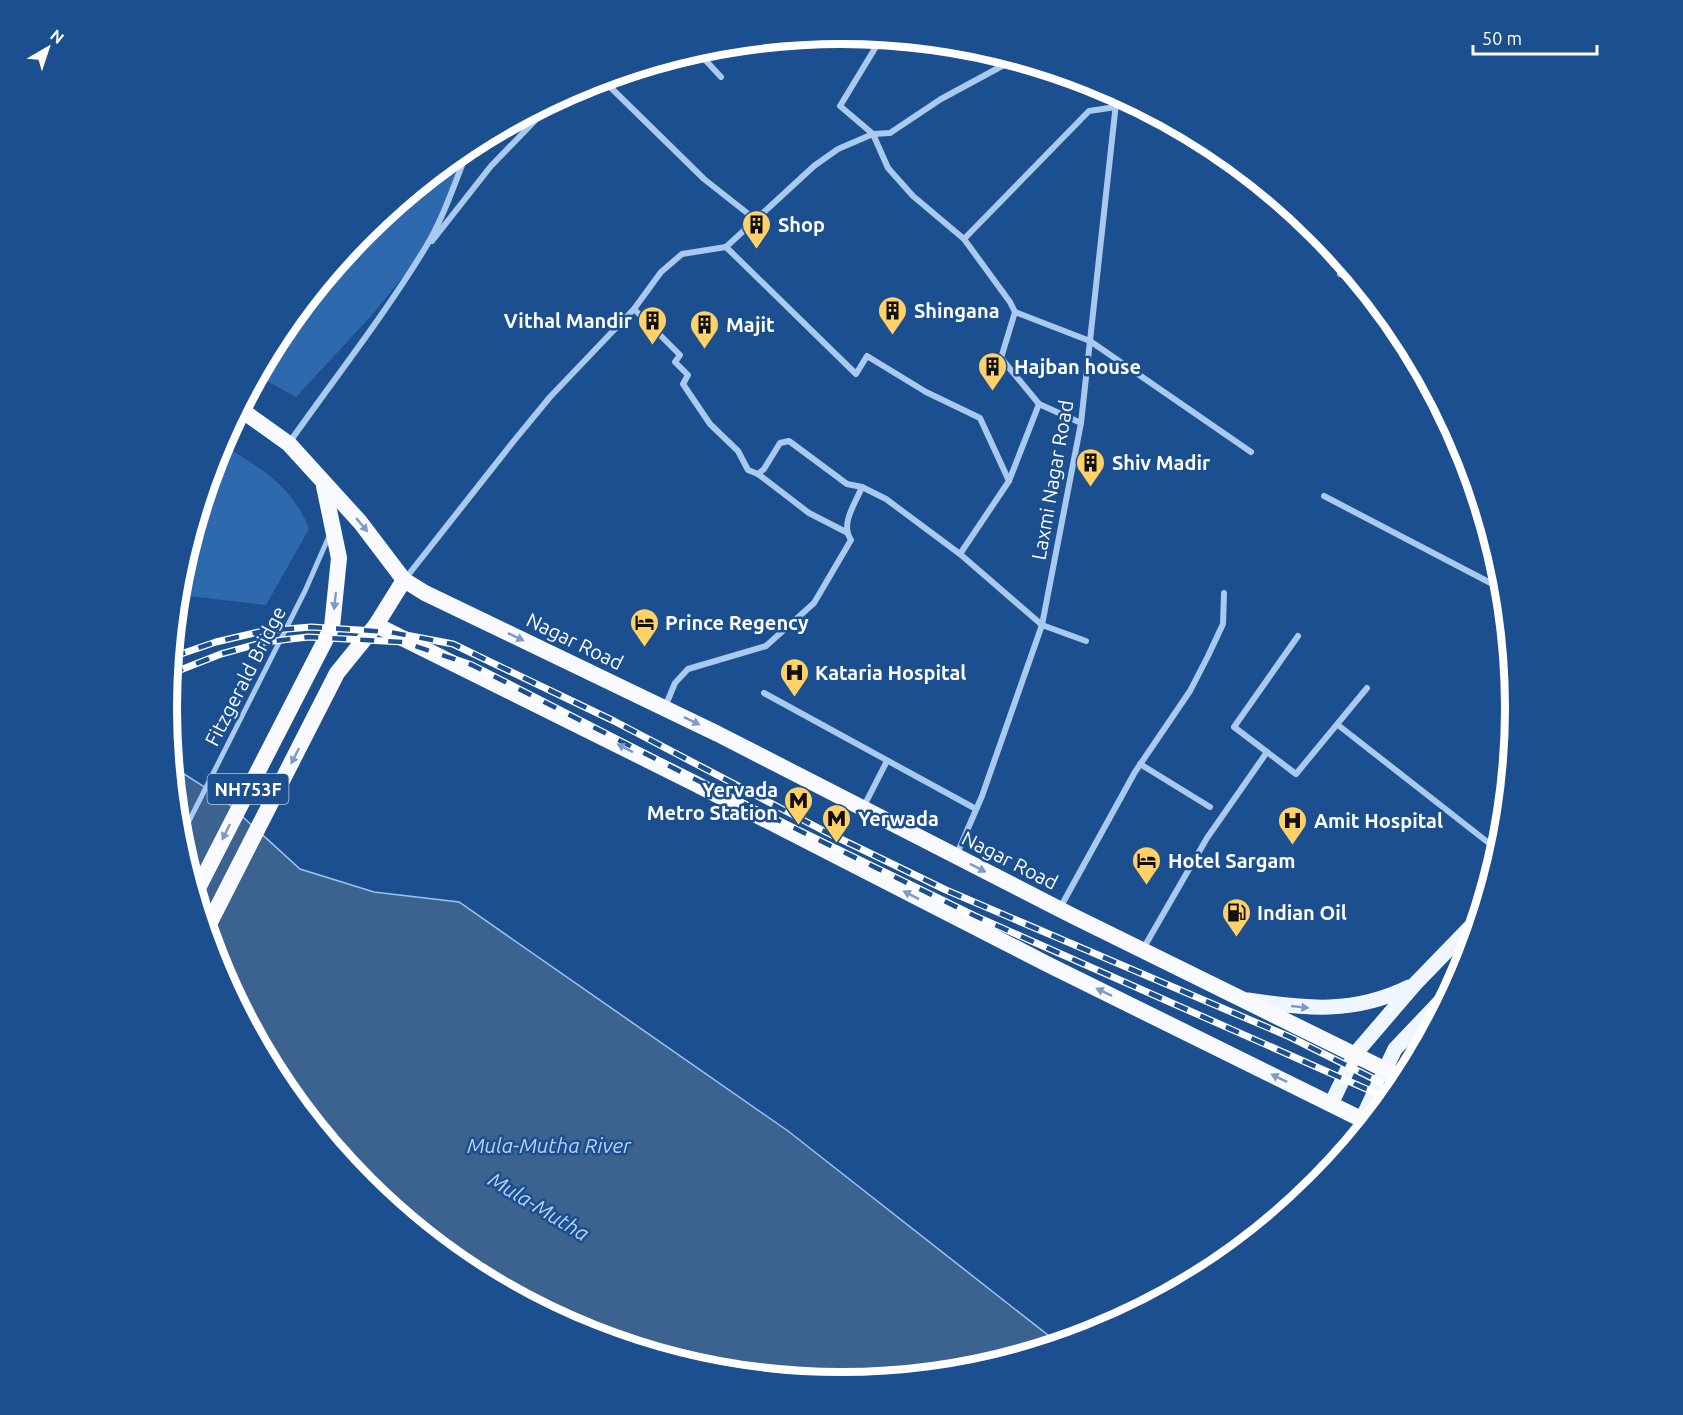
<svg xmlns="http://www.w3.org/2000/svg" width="1683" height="1415" font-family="Ubuntu,sans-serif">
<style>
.green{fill:#2e69ad}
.water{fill:#3c6290;stroke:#9cc4f0;stroke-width:1.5}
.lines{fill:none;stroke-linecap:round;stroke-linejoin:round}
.pedestrian{stroke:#a9c9ee;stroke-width:5}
.minor{stroke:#a9c9ee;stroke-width:6}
.primary{stroke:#f0f6ff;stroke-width:15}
.trunk{stroke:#f8faff;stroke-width:16}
.rail-casing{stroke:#fff;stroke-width:7}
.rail{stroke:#1b4f8f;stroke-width:4.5;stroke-dasharray:14;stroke-linecap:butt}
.oneway{fill:#7e9cc1}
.oneway2{fill:#7b9ac1}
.labels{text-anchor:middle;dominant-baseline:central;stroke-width:5;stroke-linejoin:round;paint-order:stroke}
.shield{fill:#1b4f8f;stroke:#bbcadd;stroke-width:1.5}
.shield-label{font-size:18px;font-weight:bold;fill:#fff}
.poi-label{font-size:20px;font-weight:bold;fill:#fff;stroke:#1b4f8f;text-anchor:start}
.street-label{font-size:20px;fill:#fff;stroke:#1b4f8f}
.water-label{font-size:21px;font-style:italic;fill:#b5d3f5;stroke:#1b4f8f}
.rim{fill:none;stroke:#fff;stroke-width:8}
</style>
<rect width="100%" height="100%" fill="#1b4f8f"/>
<g class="green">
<path d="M467,147L426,248L373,314L296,397L258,376L281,332L365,230Z"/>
<path d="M221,444C258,466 294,487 309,529L266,605L178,595L180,576Z"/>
</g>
<path class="water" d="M173,767L222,798L300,869L374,892L459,902L788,1131L1058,1343L973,1369L841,1382L710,1369L583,1331L466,1268L364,1184L280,1082L218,965L180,839Z"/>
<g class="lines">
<path class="pedestrian" d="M180,839L305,591L330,534"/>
<g class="minor">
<path d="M885,37L877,45L840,106L873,134L888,168L913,196L964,239L1010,302L1015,312L1001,358L1039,404L1081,423"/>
<path d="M696,50L721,77"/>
<path d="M602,79L704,179L756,220"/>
<path d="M964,239L1089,111L1116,107"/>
<path d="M432,241L491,166L556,99"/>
<path d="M726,247L856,374L867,356L926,392L980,418L1009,481"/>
<path d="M1345,263L1340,274L1361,283"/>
<path d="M634,309L680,355L675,362L688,375L683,384L710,424L738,451L748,470L758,474L809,513L846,532"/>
<path d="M1015,312L1090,341L1251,452"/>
<path d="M289,443C334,379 383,317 424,250C444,218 456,179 470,145"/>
<path d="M758,474L764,469L780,443L789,441L847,484L862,487L886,499L960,554L1042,625L1086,641"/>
<path d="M1324,496L1504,590"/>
<path d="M960,554L1009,481L1039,404"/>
<path d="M405,579L513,442L550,397L634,309L661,272L682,254L726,247L814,166L838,149L873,134L890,133L941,99L1015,59"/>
<path d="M764,693L976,809"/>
<path d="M665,707L675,683L688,669L766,646L814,603L851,540C840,524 855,504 862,487"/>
<path d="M1338,725L1499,851"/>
<path d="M1267,752L1296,774L1367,688"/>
<path d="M1140,764L1210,807"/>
<path d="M864,806L887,761"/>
<path d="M956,856L982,796L1042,625L1081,423L1117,94"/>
<path d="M1060,908L1135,772L1190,691L1208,656L1223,624L1224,593"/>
<path d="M1143,949L1207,838L1267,752L1234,727L1298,636"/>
</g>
<g class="primary">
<path d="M1248,1000C1307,1009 1354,1014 1409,987"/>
<path d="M1331,1104L1355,1054L1415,984L1479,918"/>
<path d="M1362,1119L1395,1049L1452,989"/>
</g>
<g class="trunk">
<path d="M240,409L289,444L360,522L404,580L425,593L718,734L1071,915L1404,1079"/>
<path d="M376,625L404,580"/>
<path d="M196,892L332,627L339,558L324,486"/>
<path d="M207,928L337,673L376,625L694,783L1047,964L1369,1123"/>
</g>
<defs>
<g id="rail">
<path d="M172,657L216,642L263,631L311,627L390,632L453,644L614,721L824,831L946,890L1290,1037L1396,1090"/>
<path d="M170,674L221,654L265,642L308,637L403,642L472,665L720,792L975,916L1389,1099"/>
</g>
</defs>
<use href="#rail" class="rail-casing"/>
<use href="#rail" class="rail"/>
</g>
<defs><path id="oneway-solid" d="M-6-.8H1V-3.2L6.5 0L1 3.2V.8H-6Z" transform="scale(1.5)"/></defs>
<g class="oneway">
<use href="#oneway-solid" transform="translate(362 525) rotate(50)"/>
<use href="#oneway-solid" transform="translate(335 601) rotate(96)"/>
<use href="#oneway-solid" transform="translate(516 637) rotate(26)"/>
<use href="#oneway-solid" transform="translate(692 721) rotate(26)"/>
<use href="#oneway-solid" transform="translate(625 748) rotate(-153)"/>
<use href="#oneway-solid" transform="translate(295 756) rotate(117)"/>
<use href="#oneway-solid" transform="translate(226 832) rotate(117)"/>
<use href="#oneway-solid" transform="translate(978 868) rotate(27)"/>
<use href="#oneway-solid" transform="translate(911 895) rotate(-153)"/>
<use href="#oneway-solid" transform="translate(1104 992) rotate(-154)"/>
<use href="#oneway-solid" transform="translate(1279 1078) rotate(-154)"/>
</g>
<use class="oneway2" href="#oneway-solid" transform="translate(1300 1007) rotate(6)"/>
<defs>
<symbol id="building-pin" viewBox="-11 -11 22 30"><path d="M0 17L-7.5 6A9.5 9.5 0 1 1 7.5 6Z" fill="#ffd166" stroke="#1b4f8f"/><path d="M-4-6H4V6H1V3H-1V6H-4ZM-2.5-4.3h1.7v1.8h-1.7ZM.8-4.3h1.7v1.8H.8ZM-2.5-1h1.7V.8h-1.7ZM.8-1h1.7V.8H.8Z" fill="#111"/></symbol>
<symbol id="hotel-pin" viewBox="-11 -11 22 30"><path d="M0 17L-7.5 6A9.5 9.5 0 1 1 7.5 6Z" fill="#ffd166" stroke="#1b4f8f"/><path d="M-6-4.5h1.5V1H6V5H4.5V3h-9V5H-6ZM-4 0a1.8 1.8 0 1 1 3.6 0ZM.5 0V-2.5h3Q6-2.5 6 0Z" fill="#111"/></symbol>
<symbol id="hospital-pin" viewBox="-11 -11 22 30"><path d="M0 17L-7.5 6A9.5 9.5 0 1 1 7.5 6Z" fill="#ffd166" stroke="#1b4f8f"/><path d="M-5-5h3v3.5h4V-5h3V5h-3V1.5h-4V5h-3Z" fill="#111"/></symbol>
<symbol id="metro-pin" viewBox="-11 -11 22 30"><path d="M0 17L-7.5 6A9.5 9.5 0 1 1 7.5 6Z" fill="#ffd166" stroke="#1b4f8f"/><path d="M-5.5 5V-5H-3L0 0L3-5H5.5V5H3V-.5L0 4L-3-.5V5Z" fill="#111"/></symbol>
<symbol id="fuel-pin" viewBox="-11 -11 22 30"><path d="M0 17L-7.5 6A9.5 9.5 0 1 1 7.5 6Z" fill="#ffd166" stroke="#1b4f8f"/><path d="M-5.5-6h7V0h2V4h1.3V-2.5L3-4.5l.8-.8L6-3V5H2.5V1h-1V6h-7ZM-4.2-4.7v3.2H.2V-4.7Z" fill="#111"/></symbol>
</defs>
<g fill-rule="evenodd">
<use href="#building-pin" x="740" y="208" width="33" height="45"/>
<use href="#building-pin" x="876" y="294" width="33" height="45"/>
<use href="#building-pin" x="636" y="304" width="33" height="45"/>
<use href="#building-pin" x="688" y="308" width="33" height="45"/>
<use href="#building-pin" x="976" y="350" width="33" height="45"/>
<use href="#building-pin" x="1074" y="446" width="33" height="45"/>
<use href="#hotel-pin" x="628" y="606" width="33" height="45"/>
<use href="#hospital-pin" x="778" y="656" width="33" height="45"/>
<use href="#metro-pin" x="782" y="784" width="33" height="45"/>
<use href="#metro-pin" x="820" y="802" width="33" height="45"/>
<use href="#hospital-pin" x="1276" y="804" width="33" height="45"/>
<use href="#hotel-pin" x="1130" y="844" width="33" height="45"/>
<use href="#fuel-pin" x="1220" y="896" width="33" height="45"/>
</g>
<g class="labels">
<rect class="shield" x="207.5" y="774" width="81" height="30" rx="4.5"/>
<g class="shield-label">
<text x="248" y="789">NH753F</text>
</g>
<g class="poi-label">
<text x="778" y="224">Shop</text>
<text x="914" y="310">Shingana</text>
<text x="632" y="320" text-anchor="end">Vithal Mandir</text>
<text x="726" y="324">Majit</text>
<text x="1014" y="366">Hajban house</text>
<text x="1112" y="462">Shiv Madir</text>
<text x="665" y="622">Prince Regency</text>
<text x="815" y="672">Kataria Hospital</text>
<text x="778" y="789" text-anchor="end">Yervada<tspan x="778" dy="23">Metro Station</tspan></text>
<text x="858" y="818">Yerwada</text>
<text x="1314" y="820">Amit Hospital</text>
<text x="1168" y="860">Hotel Sargam</text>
<text x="1257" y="912">Indian Oil</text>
</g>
<g class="street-label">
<text transform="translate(1052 480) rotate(-80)">Laxmi Nagar Road</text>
<text transform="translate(575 641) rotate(26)">Nagar Road</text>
<text transform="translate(245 676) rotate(-63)">Fitzgerald Bridge</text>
<text transform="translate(1010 860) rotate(27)">Nagar Road</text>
</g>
<g class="water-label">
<text x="549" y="1145">Mula-Mutha River</text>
<text transform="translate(539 1206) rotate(31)">Mula-Mutha</text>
</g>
</g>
<path d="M0 0H1683V1415H0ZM177 708a664 664 0 1 1 1328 0a664 664 0 1 1-1328 0Z" fill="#1b4f8f" fill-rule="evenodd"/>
<path class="rim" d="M177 708a664 664 0 1 1 1328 0a664 664 0 1 1-1328 0Z"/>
<g transform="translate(48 48) rotate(39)" stroke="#1b4f8f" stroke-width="4.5" paint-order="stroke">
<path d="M0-4.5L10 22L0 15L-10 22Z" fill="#ffffff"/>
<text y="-9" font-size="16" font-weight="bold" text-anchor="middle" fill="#ffffff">N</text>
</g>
<path d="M1473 45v9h124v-9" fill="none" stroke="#ffffff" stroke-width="3"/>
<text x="1482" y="45" font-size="18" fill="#ffffff" stroke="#1b4f8f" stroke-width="4.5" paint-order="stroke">50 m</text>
</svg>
